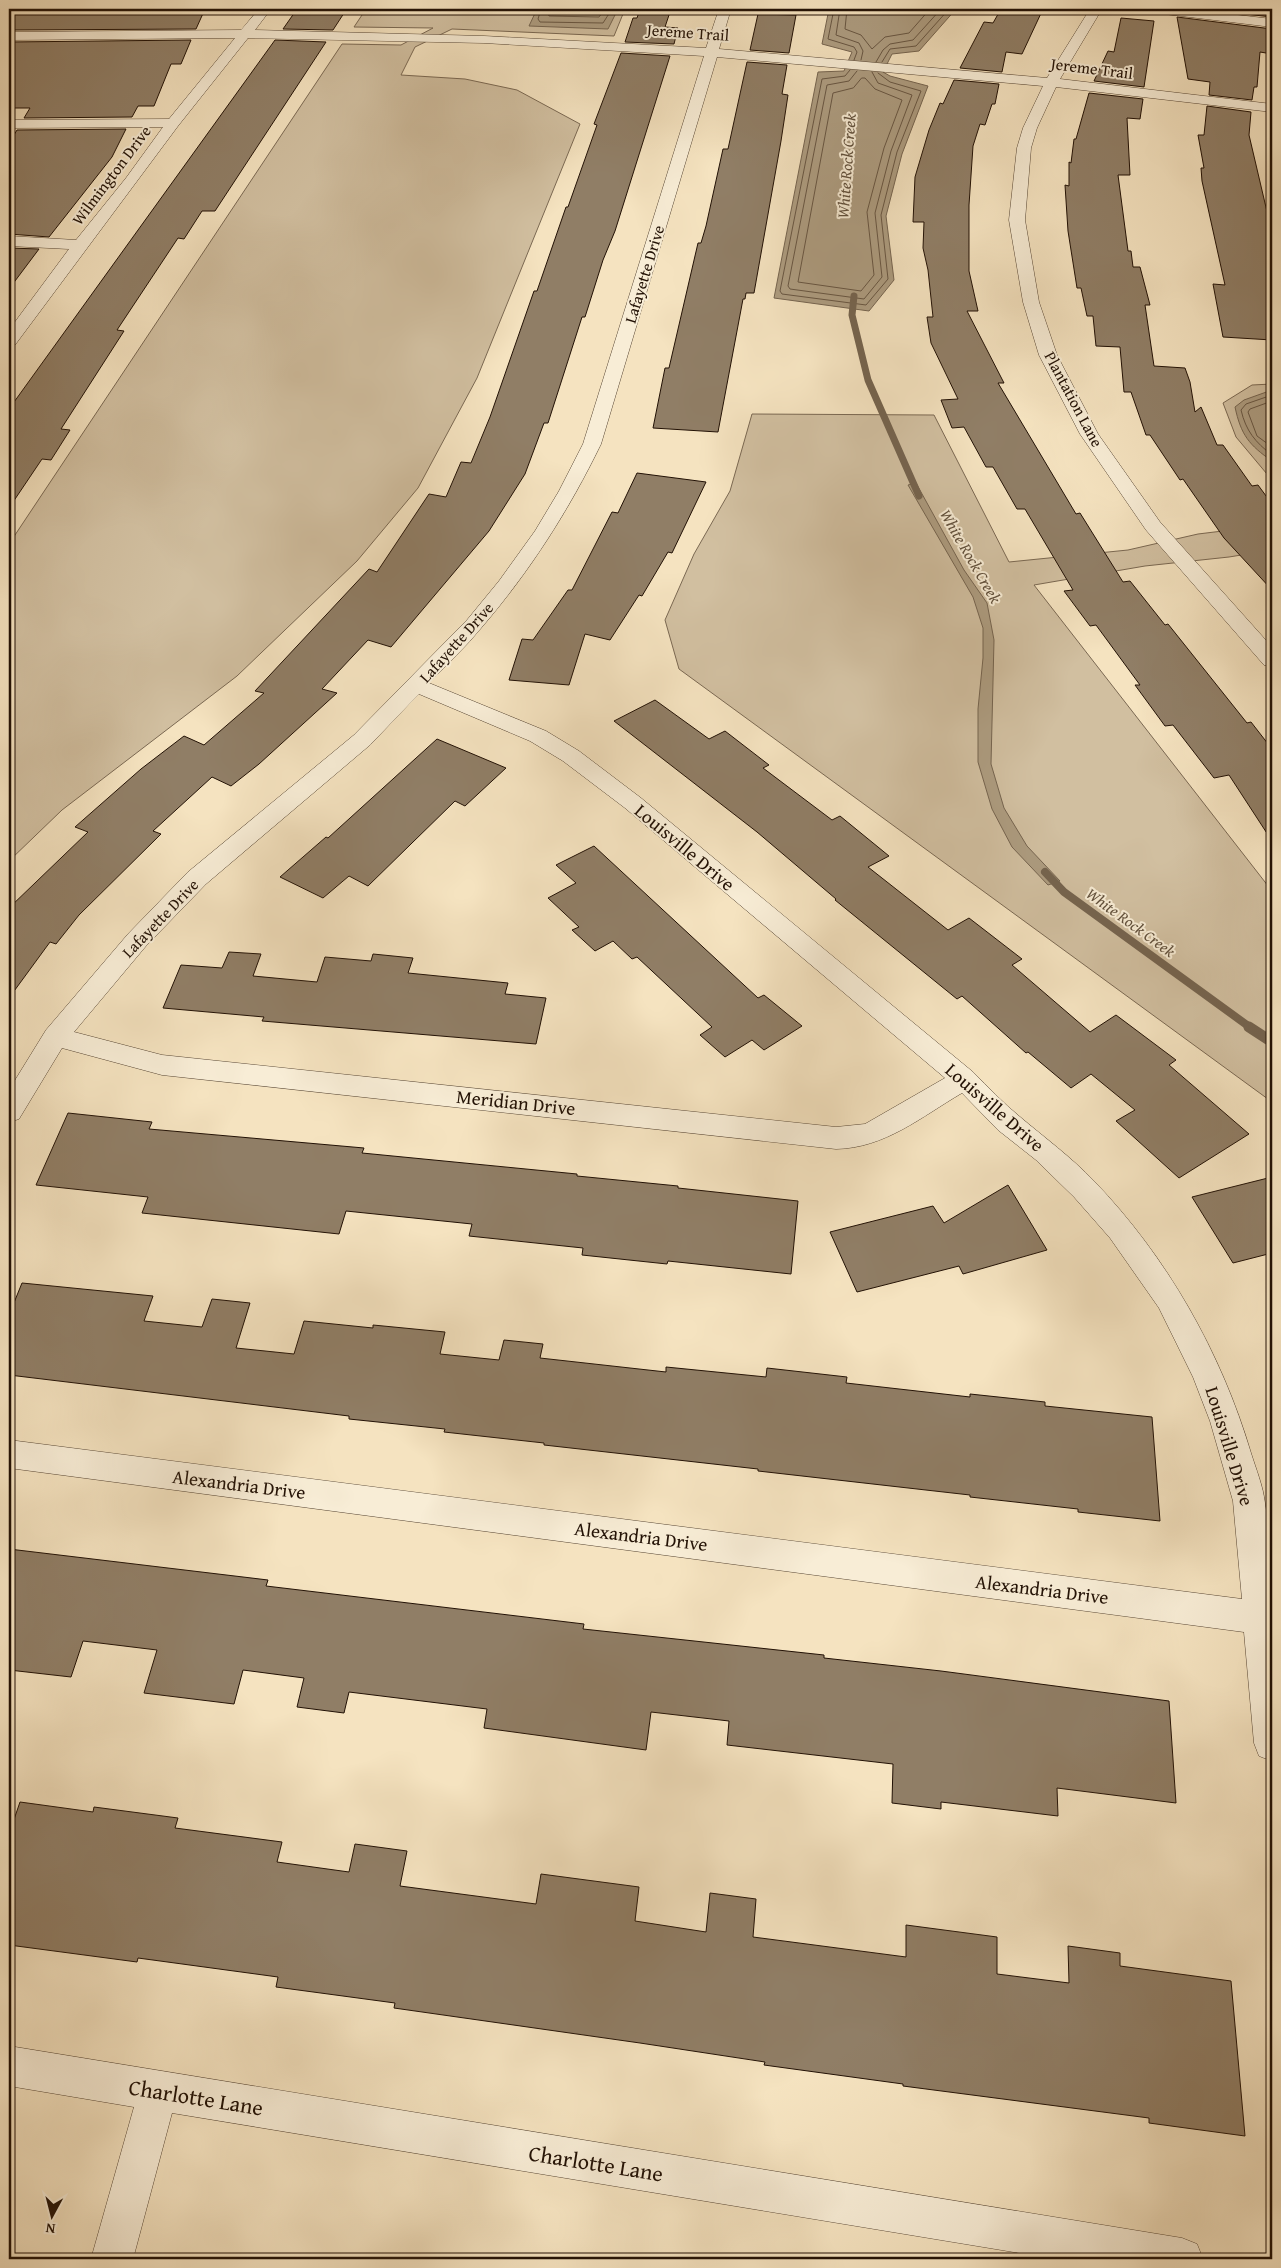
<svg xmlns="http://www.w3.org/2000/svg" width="1281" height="2268" font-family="'Gentium Book Plus',serif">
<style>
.green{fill:#d1bfa0;stroke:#7a6852}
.water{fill:#ad9c80;stroke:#75644f}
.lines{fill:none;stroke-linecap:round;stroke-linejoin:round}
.shore{stroke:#685642;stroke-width:1}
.stream-far2{stroke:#75644f;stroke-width:7}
.stream-far1{stroke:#75644f;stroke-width:8}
.stream{stroke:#75644f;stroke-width:11}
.building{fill:#907e66;stroke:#221105}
.minor-casing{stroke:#574634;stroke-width:1}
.minor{fill:#f8edd6;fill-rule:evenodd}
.labels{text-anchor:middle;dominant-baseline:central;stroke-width:4;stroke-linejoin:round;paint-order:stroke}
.far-street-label{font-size:16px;fill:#221105;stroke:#f8edd6}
.far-water-label{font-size:16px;font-style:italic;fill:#61503c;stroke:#f8edd6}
.street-label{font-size:19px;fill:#221105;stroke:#f8edd6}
.near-street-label{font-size:22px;fill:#221105;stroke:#f8edd6}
</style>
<rect width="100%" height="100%" fill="#f5e3c0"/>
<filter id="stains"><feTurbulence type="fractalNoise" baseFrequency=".004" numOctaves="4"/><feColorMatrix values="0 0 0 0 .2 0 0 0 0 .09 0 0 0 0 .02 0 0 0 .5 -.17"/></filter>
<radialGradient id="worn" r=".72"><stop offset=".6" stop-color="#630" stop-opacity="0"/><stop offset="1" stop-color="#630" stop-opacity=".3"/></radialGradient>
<g class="green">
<path d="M366,9H625L614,36L452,29L415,47L401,75L465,79L517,90L580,124L477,378L418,488L357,561L237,676L62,810L9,861V544L342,44L401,45L433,28L354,27Z"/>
<path d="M1272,384V480L1236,437L1223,403L1252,385Z"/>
<path d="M752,414L934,415L1009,562L1128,550L1198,534L1272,525V550L1229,557L1145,566L1034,585L1272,891V1102L679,669L665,620L694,554L730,491Z"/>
</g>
<g class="water">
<path d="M537,9H618L608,29L529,26Z"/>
<path d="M829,9H956L919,51L892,54L883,72L890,76L928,86L902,154L886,216L894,280L869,311L774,298L818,72L844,71L852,52L822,44Z"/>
<path d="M1272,390V461C1249,445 1241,435 1235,407L1244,400Z"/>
<path d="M916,483L964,570L987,603L994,640L991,764L1004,808L1027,846L1060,881L1048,885L1012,847L992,809L978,762V709L983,658V628L973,597L908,485Z"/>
</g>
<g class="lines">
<g class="shore">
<path d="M541,9L538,19L540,22L603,23L612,9"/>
<path d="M547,9L549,16L599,17L605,9"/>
<path d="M834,9L828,39L854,47L857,52L854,60"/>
<path d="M840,9L836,35L859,43L863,51L861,60"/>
<path d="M847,9L845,29L861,35L872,49L885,37L909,33L930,9"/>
<path d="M876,62L883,50L890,44L913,40L941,9"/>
<path d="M882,62L890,49L916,46L949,9"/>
<path d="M850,70L845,76L822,79L780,291L782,294L866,305L888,279L881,215L897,152L921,91L890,82L878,73"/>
<path d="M857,71L849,81L827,85L788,286L790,289L864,299L882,277L875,213L891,151L912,95L878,83L872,72"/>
<path d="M862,78H865L875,89L902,100L884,148L867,212L874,275L861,291L798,282L833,93L853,88Z"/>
<path d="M1272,395L1246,404L1241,410C1246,431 1255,442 1272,455"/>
<path d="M1272,401L1250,409L1248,412L1257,436L1272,447"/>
</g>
<path class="stream-far2" d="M854,296L852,315L868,380L919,496"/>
<path class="stream-far1" d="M1045,872L1064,892L1251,1028"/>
<path class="stream" d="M1249,1027L1272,1042"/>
</g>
<g class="building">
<path d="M9,9H205L196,29L9,30Z"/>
<path d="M297,9H322L346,10L333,30L283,29Z"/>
<path d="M640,9H671L665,27L678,28L674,44L625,42L633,18H637Z"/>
<path d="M1001,9H1043L1022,54L1006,52L1002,72L960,68L984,22L993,23Z"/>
<path d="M1200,9H1272V17Z"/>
<path d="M758,14L796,15L789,53L750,50Z"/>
<path d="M1177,17L1272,29V54L1260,52L1257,87H1254L1252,100L1209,95L1210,82L1188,79Z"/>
<path d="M1121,18L1154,21L1144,87L1094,81L1108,51L1114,52Z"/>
<path d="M191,40L181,64H171L154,106H138L132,117L24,118L30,108H9V42Z"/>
<path d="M275,40L326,42L215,211H202L184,239L178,238L117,330L124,331L61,429L70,430L51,460L42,459L9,508V409Z"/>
<path d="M621,53L670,56L615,231L603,260L585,317H582L548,423H544L525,474L489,531L391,647L368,640L322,689L337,693L259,764L231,786L212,777L153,831L161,834L79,915L56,944L50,942L9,998V908L88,832L75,827L141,769L184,736L204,745L264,693L255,691L369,569L377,572L429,494L446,497L461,462L471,463L490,417L534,291H537L566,207H568L597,125L594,124Z"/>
<path d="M747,62L787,65L782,94L788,95L781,141L754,293H746L745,299H743L718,432L653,428L665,368H669L698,243H701L706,226L723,149H728Z"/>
<path d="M954,80L999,84L995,104H992L985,125L980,124L973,146L969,205V271L978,311H967L1004,383H998L1076,514L1080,513L1123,582L1130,581L1165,625L1168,624L1247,723L1251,722L1272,749V841L1229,775L1214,778L1173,725L1165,726L1135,685H1140L1096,625L1090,626L1064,591L1073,590L1025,509H1017L993,467H986L964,427L952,428L941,400L958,399L931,343L927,317H933L928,270L923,248L924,222H913L915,177L929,130L940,103L943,104Z"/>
<path d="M1089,93L1143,99L1140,119L1127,118L1130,175H1118L1128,251H1131L1133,267H1140L1150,305H1145L1154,366L1185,368L1190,382L1195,412L1201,407L1217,445H1223L1252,486L1258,485L1272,504V590L1224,538L1183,479L1180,480L1150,435H1146L1131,392H1124L1120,347L1096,346L1093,316H1087L1081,288H1077L1068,231L1065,185L1069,186V162L1071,163L1074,139H1076Z"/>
<path d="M1207,106L1251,112L1249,135L1272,233V340L1223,337L1213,284L1225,285L1202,181L1201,168H1204L1198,135H1204Z"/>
<path d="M126,129L112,157L49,237L9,234V143L17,130Z"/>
<path d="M9,248L39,249L9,289Z"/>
<path d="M637,473L706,482L672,553L668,552L642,596L639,595L610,640L585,634L569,685L509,680L522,639L533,640L568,590H572L612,512L618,513Z"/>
<path d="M655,700L709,739L725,731L769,765L763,768L832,820L840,816L889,856L868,867L948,930L969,918L1022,959L1012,965L1090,1032L1116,1015L1176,1060L1169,1065L1249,1134L1179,1178L1116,1121L1135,1110L1091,1074L1071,1088L1028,1052L1026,1053L962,996L957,999L835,900L836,899L757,832L614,721Z"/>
<path d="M437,739L506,768L465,806L455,801L368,886L349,876L323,898L280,877L326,837L328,838Z"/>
<path d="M594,846L758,998L764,995L802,1026L764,1050L752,1040L725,1057L700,1035L712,1027L637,957L632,959L613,941L595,951L572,930L579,927L548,898L576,883L556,865Z"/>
<path d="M229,952L261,954L253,976L317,982L325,957L371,961L373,954L413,958L408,973L508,983L505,994L546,998L536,1044L262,1021L264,1017L163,1008L181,965L222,968Z"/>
<path d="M68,1113L152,1122L149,1129L364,1148L362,1153L577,1174V1176L678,1186V1188L798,1201L791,1274L668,1261L667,1264L582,1255L583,1248L469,1236L472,1224L346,1211L339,1234L142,1213L148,1197L36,1185Z"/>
<path d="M1272,1177V1253L1233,1263L1192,1197Z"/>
<path d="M1008,1185L1047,1250L963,1274L959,1266L857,1292L830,1232L933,1206L944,1223Z"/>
<path d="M22,1283L153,1296L144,1321L202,1327L212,1299L250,1303L236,1348L294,1354L304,1321L373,1328V1325L445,1332L440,1354L499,1360L504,1340L543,1344L540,1358L666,1372V1367L766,1377L767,1368L847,1377L846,1383L970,1397V1394L1045,1402V1406L1152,1417L1160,1521L1078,1512V1509L970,1497V1495L758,1471V1469L544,1445V1443L444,1432L445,1429L349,1419V1416L9,1375V1315Z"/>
<path d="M9,1549L268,1580L266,1586L584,1624L583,1629L824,1655V1658L941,1671L1169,1701L1176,1803L1057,1788L1058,1816L941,1802V1809L892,1803L893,1764L727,1745L729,1721L651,1712L646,1750L484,1728L487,1709L349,1692L344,1713L297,1707L304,1678L243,1670L234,1704L144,1693L157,1650L83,1641L71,1677L9,1670Z"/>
<path d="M20,1802L93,1812L94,1807L178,1818L175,1828L282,1842L277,1862L349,1872L355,1844L407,1851L400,1886L536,1904L541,1874L639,1887L635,1921L706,1932L710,1893L756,1899L753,1937L906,1957V1925L997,1937V1974L1069,1983L1068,1946L1120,1953V1966L1231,1981L1245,2136L1149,2123V2118L903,2086V2084L764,2065L765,2062L640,2043L394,2008L395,2003L276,1987L278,1977L138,1958L137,1962L9,1945V1834Z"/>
</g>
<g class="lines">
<defs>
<g id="minor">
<path d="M259,9H271L255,30L484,36L706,48L719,9H731L719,49L1047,78L1090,9H1102L1060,79L1272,104V112L1056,87L1037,128L1031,148L1025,220L1039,302L1057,355L1098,434L1160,522L1272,647V666L1264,665L1146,530L1080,434L1039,355L1023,302L1009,220L1017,148L1023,128L1043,86L717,57L601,444C569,510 530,571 482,627C466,647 447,664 429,683L546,731L579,751L641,798L973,1072C988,1087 1003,1103 1019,1116C1045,1138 1071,1157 1094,1181C1167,1257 1221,1352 1251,1453C1256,1469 1263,1486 1265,1503C1278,1588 1272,1675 1272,1761L1259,1756L1254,1743L1244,1632L9,1468V1440L1242,1599L1233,1501L1210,1421L1193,1377L1159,1308L1110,1238L1074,1197L1036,1160L998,1130L962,1093C921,1117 885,1148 836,1149L162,1075L62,1048L19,1119L9,1122V1090L46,1030L128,934L188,872L354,735L467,620L499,581L535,531L559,491L583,444L704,56L484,43L248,38L178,126L15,345L9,346V330L69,249L9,246V236L76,240L126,178L163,127L9,128V120L169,119L235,38L9,40V32L241,30ZM419,694L530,741L563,761L625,808L945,1078L865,1124L836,1127L162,1055L74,1032L146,946L206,884L370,745Z"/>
<path d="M1150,9H1186L1272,19V27L1156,13Z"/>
<path d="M9,2046L1182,2238L1197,2244L1203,2259H1056L172,2113L133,2259H91L134,2107L9,2086Z"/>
</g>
</defs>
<use href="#minor" class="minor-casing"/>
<use href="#minor" class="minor"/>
</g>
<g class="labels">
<g class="far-street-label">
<text transform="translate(688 32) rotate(4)">Jereme Trail</text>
<text transform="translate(1092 68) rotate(7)">Jereme Trail</text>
<text transform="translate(111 175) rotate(-53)">Wilmington Drive</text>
<text transform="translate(644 274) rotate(-73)">Lafayette Drive</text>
<text transform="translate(1074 399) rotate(62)">Plantation Lane</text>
<text transform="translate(456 642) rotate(-48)">Lafayette Drive</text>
<text transform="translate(160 918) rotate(-46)">Lafayette Drive</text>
</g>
<g class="far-water-label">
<text transform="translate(846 166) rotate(-86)">White Rock Creek</text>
<text transform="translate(971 556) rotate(60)">White Rock Creek</text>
<text transform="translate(1131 922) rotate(36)">White Rock Creek</text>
</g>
<g class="street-label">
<text transform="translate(685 847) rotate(40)">Louisville Drive</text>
<text transform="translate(516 1102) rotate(6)">Meridian Drive</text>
<text transform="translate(995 1107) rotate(41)">Louisville Drive</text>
<text transform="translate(1230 1446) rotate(73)">Louisville Drive</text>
<text transform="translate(239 1484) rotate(7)">Alexandria Drive</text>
<text transform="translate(641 1536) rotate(7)">Alexandria Drive</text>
<text transform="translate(1042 1589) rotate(7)">Alexandria Drive</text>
</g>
<g class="near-street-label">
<text transform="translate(196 2097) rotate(9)">Charlotte Lane</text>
<text transform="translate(596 2163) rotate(9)">Charlotte Lane</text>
</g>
</g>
<rect width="1281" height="2268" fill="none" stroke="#f5e3c0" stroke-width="30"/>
<rect x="10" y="10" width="1261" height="2248" fill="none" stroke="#221105" stroke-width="2.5"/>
<rect x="15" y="15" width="1251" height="2238" fill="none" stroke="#221105"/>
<g transform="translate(52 2216) rotate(187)" stroke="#f8edd6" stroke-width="4" paint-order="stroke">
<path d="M0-4L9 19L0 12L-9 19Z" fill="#221105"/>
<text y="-8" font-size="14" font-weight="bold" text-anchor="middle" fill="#221105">N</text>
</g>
<rect width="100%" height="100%" filter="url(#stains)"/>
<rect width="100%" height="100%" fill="url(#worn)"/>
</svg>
